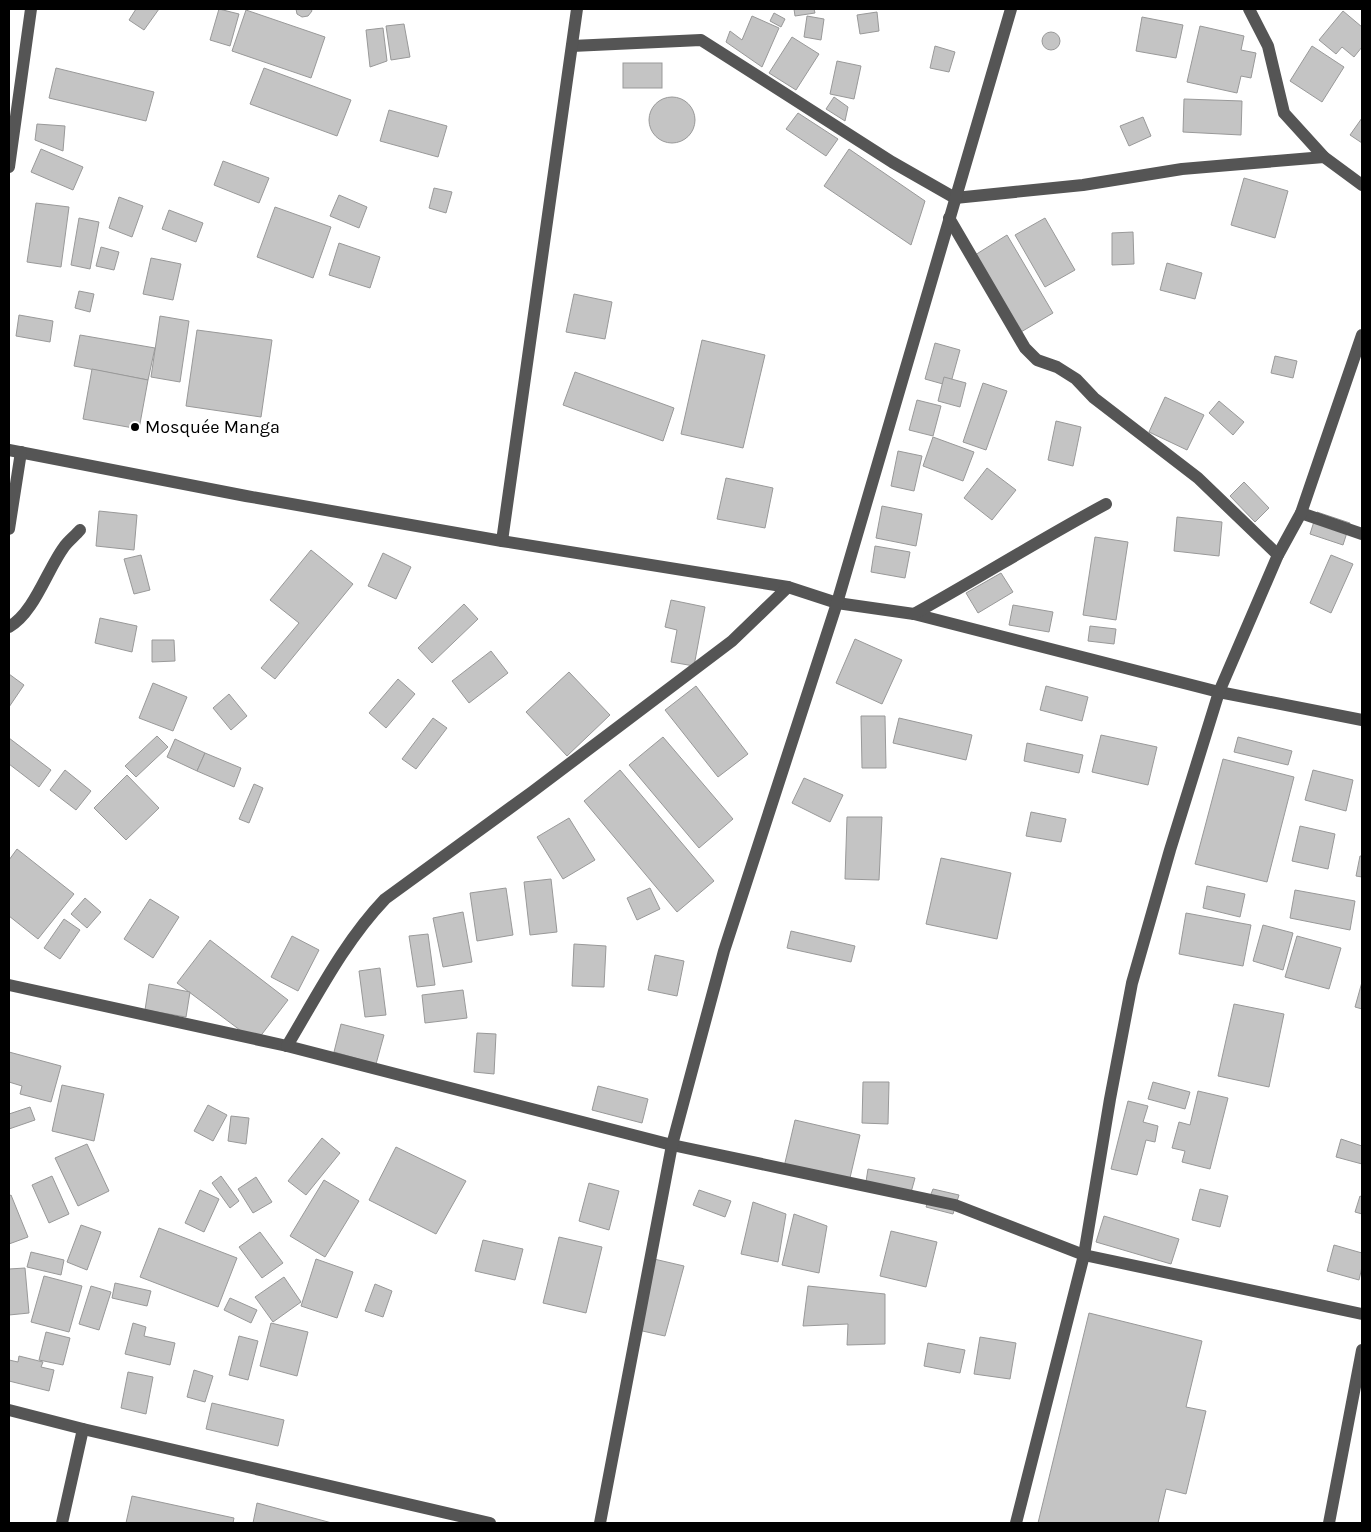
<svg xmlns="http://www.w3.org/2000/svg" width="1371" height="1532" font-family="Karla,sans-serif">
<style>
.building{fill:#c4c4c4;stroke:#999}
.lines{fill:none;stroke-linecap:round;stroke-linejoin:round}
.minor{stroke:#555;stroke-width:12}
.poi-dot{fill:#000;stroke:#fff;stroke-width:2}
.labels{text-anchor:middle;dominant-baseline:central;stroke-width:4;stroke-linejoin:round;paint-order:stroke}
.poi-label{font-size:18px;fill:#000;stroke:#fff;text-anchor:start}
</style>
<rect width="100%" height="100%" fill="#fff"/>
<g class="building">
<path d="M136,9H159L144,30L129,20Z"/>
<path d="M219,9L239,14L230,46L210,40Z"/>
<path d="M296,9H311L312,11L308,16L302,17L297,14Z"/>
<path d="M794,9H814L815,13L795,16Z"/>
<path d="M246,10L325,37L311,78L232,51Z"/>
<path d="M1343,11L1362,27V47L1354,57L1342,47L1336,54L1319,40Z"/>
<path d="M877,12L879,31L860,34L857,15Z"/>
<path d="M774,13L785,19L781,27L770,21Z"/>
<path d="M752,16L779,28L762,67L726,42L730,31L742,40Z"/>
<path d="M807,16L824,19L821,40L804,37Z"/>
<path d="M1142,17L1183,25L1176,58L1136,51Z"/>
<path d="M404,24L410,57L391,60L386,26Z"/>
<path d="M1200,26L1244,36L1241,50L1256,53L1251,78L1241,76L1237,93L1187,82Z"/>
<path d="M383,28L387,61L370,67L366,30Z"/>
<circle cx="1051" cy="41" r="9"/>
<path d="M792,37L819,54L796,90L769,73Z"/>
<path d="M935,46L955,52L949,72L930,68Z"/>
<path d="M1312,46L1344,67L1322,102L1290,81Z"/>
<path d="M837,61L861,66L854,99L830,94Z"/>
<rect x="623" y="63" width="39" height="25"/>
<path d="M56,68L154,92L146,121L49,98Z"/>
<path d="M264,68L351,100L337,136L250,104Z"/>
<circle cx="672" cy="120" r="23"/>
<path d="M834,97L848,107L845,121L826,109Z"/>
<path d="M1184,99L1242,101L1241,135L1183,132Z"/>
<path d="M389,110L447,126L438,157L380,141Z"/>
<path d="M798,113L838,139L826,156L786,129Z"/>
<path d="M1143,117L1151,136L1129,146L1120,126Z"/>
<path d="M1362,118V143L1350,135Z"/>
<path d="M37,124L65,126L63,151L35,140Z"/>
<path d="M41,149L83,167L73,190L31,172Z"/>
<path d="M849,149L925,201L911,245L824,186Z"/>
<path d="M223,161L269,178L259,203L214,185Z"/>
<path d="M1244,178L1288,191L1275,238L1231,225Z"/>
<path d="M434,188L452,192L446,213L429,208Z"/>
<path d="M339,195L367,207L359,228L330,216Z"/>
<path d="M119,197L143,206L132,237L109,228Z"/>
<path d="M36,203L69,207L61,267L27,262Z"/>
<path d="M275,207L331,227L313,278L257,257Z"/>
<path d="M169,210L203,223L196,242L162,229Z"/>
<path d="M79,218L99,222L90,269L71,265Z"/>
<path d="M1045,218L1075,270L1045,287L1015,235Z"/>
<path d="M1133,232L1134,264L1112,265V233Z"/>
<path d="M1007,235L1053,313L1021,332L975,255Z"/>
<path d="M339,243L380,257L370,288L329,275Z"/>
<path d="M101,247L119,252L114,270L96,266Z"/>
<path d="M151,258L181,264L173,300L143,294Z"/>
<path d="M1167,263L1202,273L1195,299L1160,290Z"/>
<path d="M79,291L94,294L90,312L75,308Z"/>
<path d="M574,294L612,302L605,339L566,332Z"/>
<path d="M19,315L53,321L50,342L16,336Z"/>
<path d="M160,316L189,321L180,382L151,377Z"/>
<path d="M197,330L272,340L261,417L186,406Z"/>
<path d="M80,335L155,348L148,380L74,366Z"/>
<path d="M702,340L765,355L743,448L681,434Z"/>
<path d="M935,343L960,350L950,386L925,379Z"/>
<path d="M1275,356L1297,361L1293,378L1271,373Z"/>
<path d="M92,369L148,380L139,429L83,419Z"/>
<path d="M575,372L674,408L663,441L563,405Z"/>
<path d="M944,377L966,383L960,407L938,401Z"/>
<path d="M983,383L1007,391L986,450L963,442Z"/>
<path d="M1165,397L1204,415L1187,450L1149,432Z"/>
<path d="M917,400L941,406L933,436L909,430Z"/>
<path d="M1219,401L1244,422L1233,435L1209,413Z"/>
<path d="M1056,421L1081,427L1073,466L1048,460Z"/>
<path d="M933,437L974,452L963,481L923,466Z"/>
<path d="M898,451L922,456L914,491L891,486Z"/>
<path d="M987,468L1016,490L992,520L964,498Z"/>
<path d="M726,478L773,488L765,528L717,519Z"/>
<path d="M1244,482L1269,508L1255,522L1230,496Z"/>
<path d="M882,506L922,514L916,546L876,538Z"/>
<path d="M99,511L137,515L134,550L96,546Z"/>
<path d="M1317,512L1350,523L1343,545L1310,534Z"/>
<path d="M1177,517L1222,522L1219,556L1174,551Z"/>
<path d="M1095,537L1128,542L1116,620L1083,615Z"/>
<path d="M875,546L910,552L905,578L871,572Z"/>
<path d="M311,550L353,584L275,679L261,668L299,623L270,600Z"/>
<path d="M383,553L411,567L396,599L368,586Z"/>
<path d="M141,555L150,590L134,594L124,559Z"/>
<path d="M1331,555L1353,564L1331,613L1310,603Z"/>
<path d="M1001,573L1013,592L978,613L966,593Z"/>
<path d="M671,600L705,607L694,666L671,662L677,630L665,627Z"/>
<path d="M464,604L478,619L432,663L418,648Z"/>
<path d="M1013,605L1053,612L1049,632L1009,625Z"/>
<path d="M100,618L137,626L132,652L95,643Z"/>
<path d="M1090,626L1116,629L1114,644L1088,641Z"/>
<path d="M855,639L902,660L882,704L836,683Z"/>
<path d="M152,640H174L175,661L152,662Z"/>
<path d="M491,651L508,673L469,703L452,681Z"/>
<path d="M569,672L610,715L567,756L526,712Z"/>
<path d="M9,674L24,685L9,707Z"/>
<path d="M398,679L415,694L386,728L369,713Z"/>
<path d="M153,683L187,697L173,731L139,718Z"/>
<path d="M696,686L748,754L718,777L665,710Z"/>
<path d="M1046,686L1088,697L1082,721L1040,710Z"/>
<path d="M229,694L247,716L231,730L213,708Z"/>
<path d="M861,716H885L886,768H862Z"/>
<path d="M433,718L447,728L416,769L402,759Z"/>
<path d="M899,718L972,735L966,760L893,743Z"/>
<path d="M1101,735L1157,747L1148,785L1092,772Z"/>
<path d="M157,736L168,747L136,777L125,766Z"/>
<path d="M663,737L733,819L699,848L629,765Z"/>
<path d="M1238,737L1292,751L1288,765L1234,752Z"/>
<path d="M9,738L51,770L39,787L9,764Z"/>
<path d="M175,739L205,753L197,771L167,757Z"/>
<path d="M1027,743L1083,755L1079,773L1024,761Z"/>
<path d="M205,753L241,768L234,787L197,771Z"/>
<path d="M1223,759L1294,777L1267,882L1195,864Z"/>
<path d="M65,770L91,791L76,810L50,790Z"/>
<path d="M620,770L714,881L677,912L584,801Z"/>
<path d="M1313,770L1353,780L1346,811L1305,800Z"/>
<path d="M127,775L159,808L126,840L94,808Z"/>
<path d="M804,778L843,795L830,822L792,803Z"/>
<path d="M254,784L263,788L249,823L239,819Z"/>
<path d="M1031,812L1066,819L1061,842L1026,836Z"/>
<path d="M847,817H882L879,880L845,879Z"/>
<path d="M569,818L595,860L563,879L537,837Z"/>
<path d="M1300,826L1335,834L1328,869L1292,861Z"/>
<path d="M17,849L74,894L38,939L9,916V860Z"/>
<path d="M1360,856H1362V877L1356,876Z"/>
<path d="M941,858L1011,873L997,939L926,924Z"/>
<path d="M551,879L557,932L530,935L524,882Z"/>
<path d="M1207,886L1245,894L1240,917L1203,908Z"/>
<path d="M506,888L513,935L477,941L470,893Z"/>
<path d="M650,888L660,909L637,920L627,898Z"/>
<path d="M1295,890L1355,901L1350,930L1290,918Z"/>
<path d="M85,898L101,912L87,928L71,914Z"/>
<path d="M150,899L179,917L153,958L124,939Z"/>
<path d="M463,912L472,962L443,967L433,918Z"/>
<path d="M1186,913L1251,925L1243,966L1179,954Z"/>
<path d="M64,919L80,930L60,959L44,948Z"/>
<path d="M1263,925L1293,933L1283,970L1253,961Z"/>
<path d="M791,931L855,946L851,962L787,948Z"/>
<path d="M428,934L435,985L417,987L409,936Z"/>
<path d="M292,936L319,950L298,991L271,977Z"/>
<path d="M1297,936L1341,948L1329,989L1285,977Z"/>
<path d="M210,940L288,1000L256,1042L177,983Z"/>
<path d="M574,944L606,946L604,987L572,986Z"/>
<path d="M655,955L684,961L677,996L648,990Z"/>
<path d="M380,968L386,1015L365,1017L359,971Z"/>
<path d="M1362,982V1009L1355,1007Z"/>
<path d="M149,984L190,992L186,1017L145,1010Z"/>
<path d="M463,990L467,1018L425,1023L422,995Z"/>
<path d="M1234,1004L1284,1014L1269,1087L1218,1076Z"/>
<path d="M341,1024L384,1035L376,1064L334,1052Z"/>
<path d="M477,1033L496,1034L494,1074L474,1072Z"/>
<path d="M9,1052L61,1066L51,1102L20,1094L22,1086L9,1082Z"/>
<path d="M863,1082H889L888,1124L862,1123Z"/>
<path d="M1153,1082L1190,1092L1185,1109L1148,1099Z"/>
<path d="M62,1085L104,1094L94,1141L52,1131Z"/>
<path d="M598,1086L648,1099L642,1123L592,1110Z"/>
<path d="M1198,1091L1228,1098L1210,1169L1182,1162L1185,1151L1172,1148L1179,1122L1190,1125Z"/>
<path d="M1128,1101L1148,1106L1143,1122L1158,1126L1155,1142L1146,1140L1137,1175L1111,1169Z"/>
<path d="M208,1105L227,1115L213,1141L194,1131Z"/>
<path d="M30,1107L35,1120L9,1129V1114Z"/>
<path d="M231,1116L249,1118L246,1144L228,1141Z"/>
<path d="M795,1120L860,1135L849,1182L784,1167Z"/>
<path d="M322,1138L340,1153L306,1195L288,1181Z"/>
<path d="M1341,1139L1362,1146V1164L1336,1157Z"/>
<path d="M87,1144L109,1191L78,1206L55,1158Z"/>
<path d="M396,1147L466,1181L436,1234L369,1200Z"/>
<path d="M868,1169L915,1178L910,1196L865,1188Z"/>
<path d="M52,1176L69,1214L49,1223L32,1185Z"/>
<path d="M221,1176L239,1201L230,1208L212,1183Z"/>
<path d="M256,1177L272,1202L253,1213L238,1189Z"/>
<path d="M324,1180L359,1201L325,1257L290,1236Z"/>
<path d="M589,1183L619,1191L609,1230L579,1221Z"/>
<path d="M933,1189L959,1195L953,1214L926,1207Z"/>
<path d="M1200,1189L1228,1196L1220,1227L1192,1220Z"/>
<path d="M200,1190L219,1199L204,1232L185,1223Z"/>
<path d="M699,1190L731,1201L725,1217L693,1205Z"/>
<path d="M11,1195L28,1237L9,1244V1196Z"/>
<path d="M1360,1196L1362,1197V1214L1355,1212Z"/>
<path d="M753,1202L786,1214L778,1262L741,1254Z"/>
<path d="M794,1214L827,1226L819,1273L782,1265Z"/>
<path d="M1104,1216L1179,1239L1171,1264L1096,1242Z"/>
<path d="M81,1225L101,1232L87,1270L67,1262Z"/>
<path d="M159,1228L237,1258L218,1307L140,1277Z"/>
<path d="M891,1231L937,1242L926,1287L880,1276Z"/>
<path d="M260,1232L283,1263L262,1278L239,1247Z"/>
<path d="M559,1237L602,1247L586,1313L543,1303Z"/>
<path d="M483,1240L523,1249L515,1280L475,1271Z"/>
<path d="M1334,1245L1362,1253V1267L1359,1280L1327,1271Z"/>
<path d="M31,1252L64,1260L61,1275L27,1267Z"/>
<path d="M316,1259L353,1272L337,1318L301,1306Z"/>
<path d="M654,1259L684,1266L665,1336L638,1330Z"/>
<path d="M25,1268L29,1313L9,1315V1269Z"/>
<path d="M44,1276L82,1286L69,1332L31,1322Z"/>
<path d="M284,1277L301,1302L273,1322L255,1297Z"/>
<path d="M115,1283L151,1291L147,1306L112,1298Z"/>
<path d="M375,1284L392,1291L383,1317L365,1311Z"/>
<path d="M91,1286L111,1292L99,1330L79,1324Z"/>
<path d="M808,1286L885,1294V1344L847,1345L848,1324L803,1326Z"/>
<path d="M230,1298L257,1310L251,1323L224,1310Z"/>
<path d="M1089,1313L1202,1341L1186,1407L1206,1411L1186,1494L1166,1489L1158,1523H1038Z"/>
<path d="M133,1323L146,1327L144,1336L175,1343L170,1365L125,1354Z"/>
<path d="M271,1323L308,1332L297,1376L260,1366Z"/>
<path d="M46,1332L70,1338L63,1365L39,1360Z"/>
<path d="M239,1336L258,1341L248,1380L229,1375Z"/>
<path d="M980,1337L1016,1343L1010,1379L974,1374Z"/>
<path d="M928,1343L965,1350L960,1373L924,1366Z"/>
<path d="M19,1356L43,1362L41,1367L54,1370L49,1391L9,1381V1360L18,1362Z"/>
<path d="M194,1370L213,1376L205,1402L187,1397Z"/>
<path d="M128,1372L153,1377L146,1414L121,1408Z"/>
<path d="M212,1403L284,1420L278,1446L206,1429Z"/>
<path d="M132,1496L234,1518L233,1523H126Z"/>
<path d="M257,1503L332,1523H253Z"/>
</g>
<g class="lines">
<g class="minor">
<path d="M1249,9L1268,46L1284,113L1324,157L1362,185"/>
<path d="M572,46L701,40L892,162L955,198L1083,185L1182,169L1324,157"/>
<path d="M9,167L31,9"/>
<path d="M949,218L1025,348L1037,360L1057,367L1076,379L1094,398L1198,478L1278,555"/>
<path d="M9,450L246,496L502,541L788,587L837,603L914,614L1219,692L1362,720"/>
<path d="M1301,513L1362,534"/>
<path d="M9,529L21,452"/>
<path d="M502,541L577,9"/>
<path d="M914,614C979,578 1041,539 1106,504"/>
<path d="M9,627C34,613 47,570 64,547C68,541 75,536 80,530"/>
<path d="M9,985L287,1046L672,1145L955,1205L1084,1255L1362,1314"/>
<path d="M287,1046C317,996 344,942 385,899L532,792L732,641L788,587"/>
<path d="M9,1410L83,1429L490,1523"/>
<path d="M62,1523L83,1429"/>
<path d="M600,1523L672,1145L724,951L837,603L1011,9"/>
<path d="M1016,1523L1084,1255L1110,1099L1132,983L1170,850L1219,692L1278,555L1301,513L1362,335"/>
<path d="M1329,1523L1362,1350"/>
</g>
</g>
<circle class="poi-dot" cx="135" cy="427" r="5"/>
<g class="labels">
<g class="poi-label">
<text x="145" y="427">Mosquée Manga</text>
</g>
</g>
<rect width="1371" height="1532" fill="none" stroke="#000000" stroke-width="20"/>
</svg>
